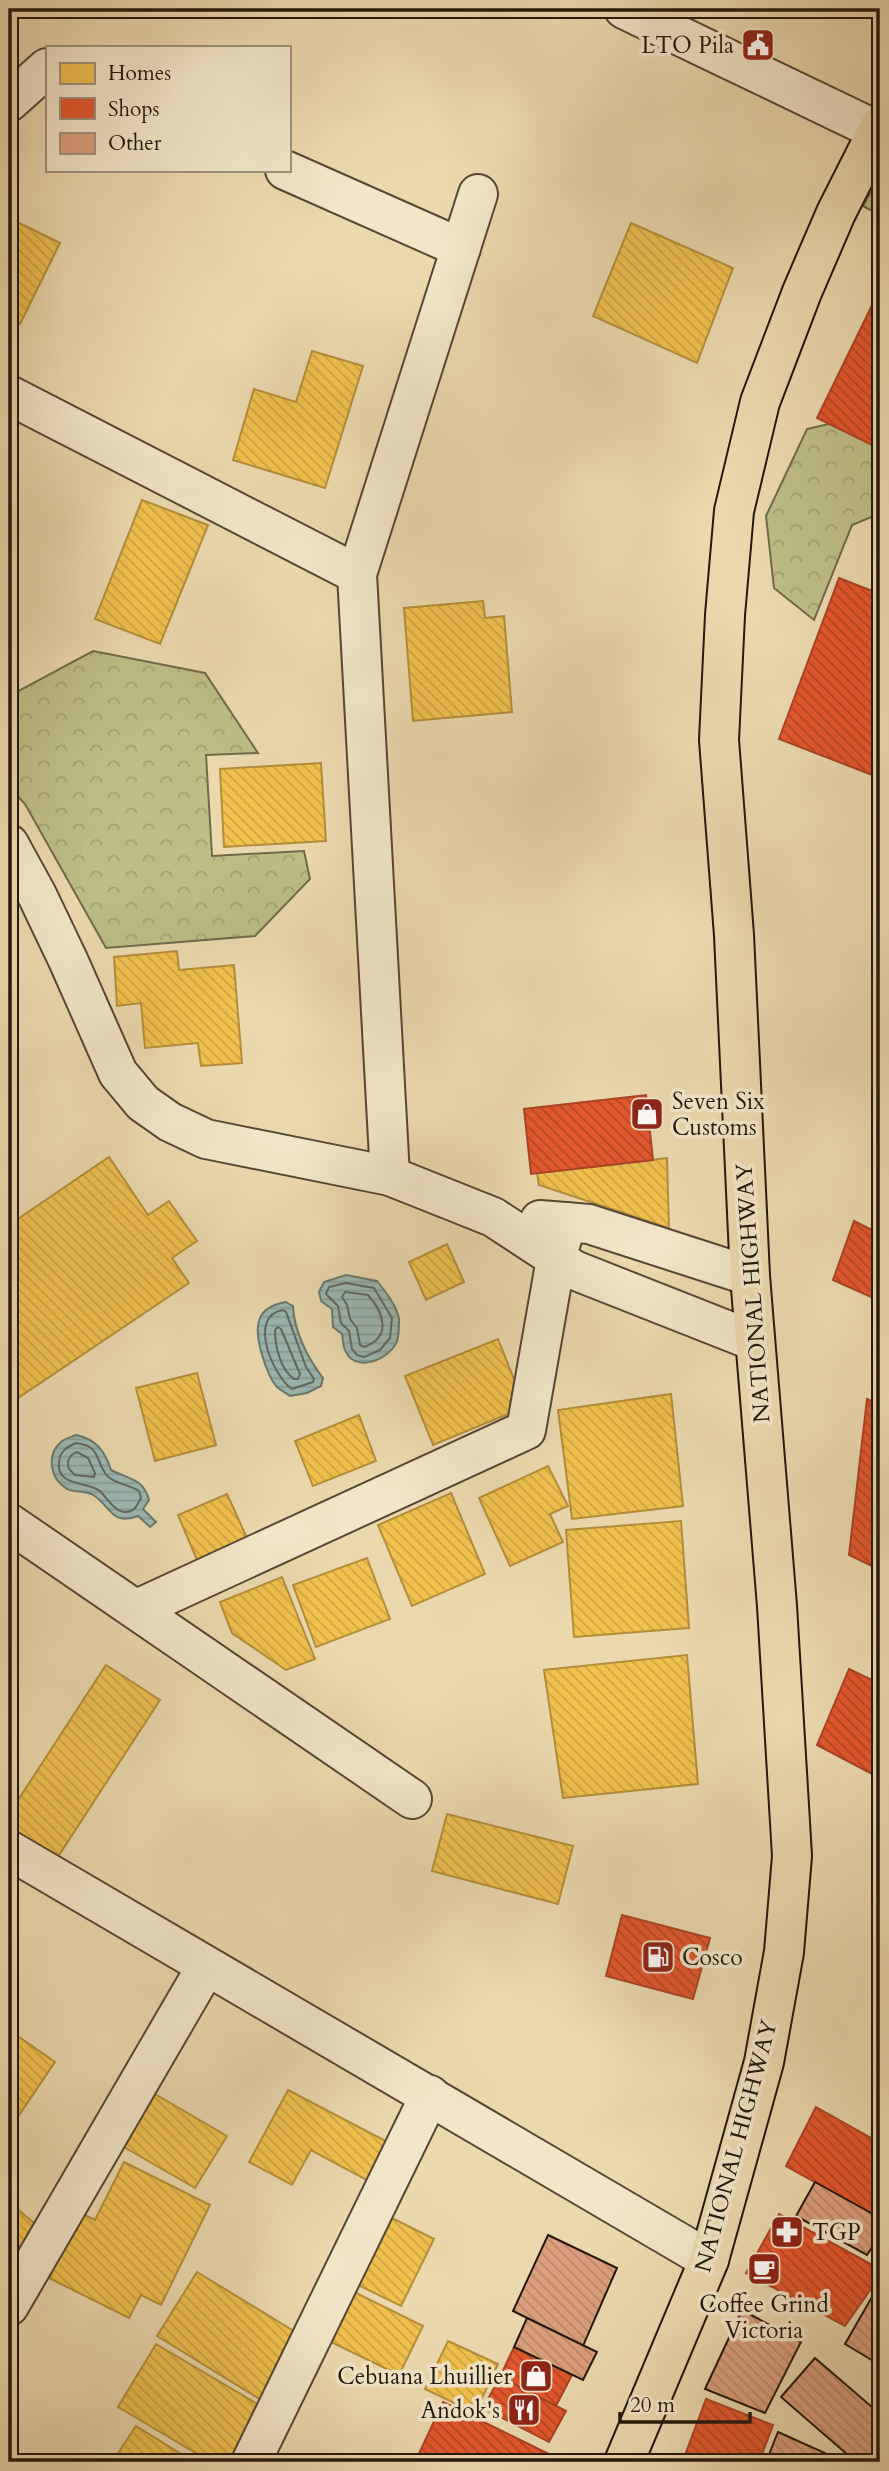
<svg xmlns="http://www.w3.org/2000/svg" width="889" height="2471" font-family="Cardo,serif">
<style>
.forest{fill:url(#forest-crowns);stroke:#706a49;stroke-width:2}
.water{fill:url(#water-rules);stroke:#6b7870;stroke-width:2}
.homes{fill:url(#homes-back-hatch);stroke:#b48e3a;stroke-width:2}
.shops{fill:url(#shops-back-hatch);stroke:#aa4424;stroke-width:2}
.lines{fill:none;stroke-linecap:round;stroke-linejoin:round}
.shore{stroke:#5f6860;stroke-width:2}
.building{fill:url(#building-back-hatch);stroke:#23170c;stroke-width:2}
.minor-casing{stroke:#554834;stroke-width:42}
.major-casing{stroke:#23170c;stroke-width:42}
.minor{stroke:#f2e6ca;stroke-width:38}
.major{stroke:#ebd9ae;stroke-width:38}
.labels{text-anchor:middle;dominant-baseline:central;stroke-width:7;stroke-linejoin:round;paint-order:stroke}
.poi-label{font-size:23px;fill:#23170c;stroke:#f2e6ca;text-anchor:end}
.street-label{font-size:23px;fill:#23170c;stroke:#f2e6ca}
</style>
<defs>
<pattern id="forest-crowns" width="20" height="18" patternUnits="userSpaceOnUse" patternTransform="scale(1.75)"><rect width="20" height="18" fill="#bdbe86"/><path d="M2 6a3 3 0 1 1 6 0M12 15a3 3 0 1 1 6 0" fill="none" stroke="#a2a372"/></pattern>
<pattern id="water-rules" width="6" height="5" patternUnits="userSpaceOnUse" patternTransform="scale(1.75)"><rect width="6" height="5" fill="#9bb9b3"/><path d="M0 2.5h6" fill="none" stroke="#859e99"/></pattern>
<pattern id="homes-back-hatch" width="6" height="6" patternUnits="userSpaceOnUse" patternTransform="scale(1.75)"><rect width="6" height="6" fill="#f2c14e"/><path d="M-1 5l2 2M0 0l6 6M5-1l2 2" fill="none" stroke="#cfa543"/></pattern>
<pattern id="shops-back-hatch" width="6" height="6" patternUnits="userSpaceOnUse" patternTransform="scale(1.75)"><rect width="6" height="6" fill="#e4572e"/><path d="M-1 5l2 2M0 0l6 6M5-1l2 2" fill="none" stroke="#b84726"/></pattern>
<pattern id="building-back-hatch" width="6" height="6" patternUnits="userSpaceOnUse" patternTransform="scale(1.75)"><rect width="6" height="6" fill="#dc9f7d"/><path d="M-1 5l2 2M0 0l6 6M5-1l2 2" fill="none" stroke="#bc886b"/></pattern>
</defs>
<rect width="100%" height="100%" fill="#ebd9ae"/>
<filter id="stains"><feTurbulence type="fractalNoise" baseFrequency=".00286" numOctaves="4"/><feColorMatrix values="0 0 0 0 .2 0 0 0 0 .09 0 0 0 0 .02 0 0 0 .5 -.17"/></filter>
<radialGradient id="worn" r=".72"><stop offset=".6" stop-color="#630" stop-opacity="0"/><stop offset="1" stop-color="#630" stop-opacity=".3"/></radialGradient>
<g class="forest">
<path d="M880,176V215L863,206Z"/>
<path d="M880,412V516L876,515L852,525L814,620L774,588L766,516L807,429Z"/>
<path d="M93,651L205,673L258,753L206,755L212,856L304,851L310,879L255,936L106,948L25,804L9,787V696Z"/>
</g>
<g class="water">
<path d="M346,1275L377,1281C385,1291 397,1306 399,1319C399,1324 399,1336 397,1341C390,1360 354,1374 345,1350C343,1346 343,1339 342,1334L333,1327L332,1309L321,1301L319,1292L324,1282Z"/>
<path d="M286,1302L293,1306C294,1331 308,1359 323,1378L321,1386L307,1393L290,1396C286,1393 280,1390 276,1386C266,1373 254,1336 259,1321C262,1309 275,1304 286,1302Z"/>
<path d="M76,1435C96,1439 105,1451 111,1470C129,1479 144,1479 149,1500L143,1509L156,1522L150,1527L138,1516C111,1526 111,1506 93,1495C85,1490 74,1493 67,1489C50,1479 46,1455 61,1442C64,1439 71,1437 76,1435Z"/>
</g>
<g class="homes">
<path d="M9,218L60,243L20,324L9,319Z"/>
<path d="M631,223L733,268L697,363L593,316Z"/>
<path d="M312,351L363,366L325,488L233,460L254,389L296,402Z"/>
<path d="M142,500L208,525L160,644L95,619Z"/>
<path d="M483,601L485,618L504,616L512,712L413,721L404,608Z"/>
<path d="M321,763L326,841L224,847L220,769Z"/>
<path d="M177,951L179,970L234,965L242,1063L201,1066L198,1043L145,1048L141,1003L117,1006L114,957Z"/>
<path d="M109,1157L148,1215L169,1201L197,1241L172,1258L189,1283L9,1404V1225Z"/>
<path d="M667,1158L669,1228L539,1185L537,1173Z"/>
<path d="M447,1244L464,1282L426,1300L409,1262Z"/>
<path d="M498,1339L525,1407L433,1445L405,1376Z"/>
<path d="M197,1373L216,1445L155,1461L136,1388Z"/>
<path d="M671,1394L683,1506L572,1519L558,1410Z"/>
<path d="M359,1415L376,1461L313,1486L295,1441Z"/>
<path d="M548,1466L568,1506L550,1514L563,1542L510,1566L479,1498Z"/>
<path d="M451,1493L485,1574L412,1606L378,1525Z"/>
<path d="M227,1494L247,1538L197,1560L178,1515Z"/>
<path d="M681,1521L689,1628L574,1637L566,1530Z"/>
<path d="M367,1558L390,1619L316,1647L293,1585Z"/>
<path d="M282,1577L315,1659L286,1670L232,1633L220,1602Z"/>
<path d="M687,1655L698,1784L563,1798L544,1670Z"/>
<path d="M106,1665L160,1700L50,1869L9,1842V1814Z"/>
<path d="M447,1814L573,1846L558,1904L432,1871Z"/>
<path d="M9,2030L55,2062L9,2130Z"/>
<path d="M288,2090L395,2146L374,2184L311,2150L292,2185L249,2162Z"/>
<path d="M155,2094L227,2136L195,2188L124,2147Z"/>
<path d="M124,2162L210,2205L161,2305L141,2295L129,2318L49,2278L81,2213L95,2220Z"/>
<path d="M9,2202L40,2228L9,2265Z"/>
<path d="M390,2217L434,2239L401,2306L356,2284Z"/>
<path d="M197,2272L302,2336L263,2401L157,2336Z"/>
<path d="M354,2292L423,2326L399,2375L329,2341Z"/>
<path d="M448,2341L498,2364L475,2413L425,2389Z"/>
<path d="M156,2344L266,2409L233,2462H211L118,2407Z"/>
<path d="M136,2426L194,2462H112Z"/>
</g>
<g class="shops">
<path d="M858,9H878L872,19Z"/>
<path d="M880,289V449L817,418Z"/>
<path d="M839,578L880,594V778L779,739Z"/>
<path d="M646,1095L653,1160L531,1174L524,1109Z"/>
<path d="M854,1221L880,1234V1301L833,1280Z"/>
<path d="M867,1399L880,1405V1570L849,1555Z"/>
<path d="M849,1669L880,1684V1778L817,1745Z"/>
<path d="M622,1915L710,1938L693,1999L606,1976Z"/>
<path d="M816,2107L880,2143V2218L786,2166Z"/>
<path d="M779,2214L880,2269V2276L845,2326L746,2273Z"/>
<path d="M514,2347L572,2375L556,2406L500,2377Z"/>
<path d="M500,2377L566,2411L549,2442L483,2408Z"/>
<path d="M706,2399L773,2425L759,2462H696L684,2458Z"/>
<path d="M443,2402L555,2457L553,2462H415Z"/>
</g>
<g class="lines">
<g class="shore">
<path d="M346,1283L374,1288L392,1318L390,1338L380,1350L364,1357L357,1355L352,1349L349,1331L341,1323L338,1306L326,1294L329,1287Z"/>
<path d="M345,1292L368,1295C384,1313 392,1337 364,1347L360,1345L357,1328L350,1319L347,1305L342,1297Z"/>
<path d="M283,1310L286,1312L306,1367L314,1379L313,1382L292,1389C273,1376 247,1316 283,1310Z"/>
<path d="M278,1327L281,1329L300,1374L298,1379H294C280,1369 275,1346 275,1330Z"/>
<path d="M76,1443C100,1446 95,1458 105,1473C111,1483 130,1485 139,1491L141,1498C137,1505 135,1512 125,1512C114,1511 107,1498 100,1491C87,1481 56,1487 59,1462C60,1451 67,1447 76,1443Z"/>
<path d="M77,1452L88,1458L95,1473L94,1477L75,1475L69,1469C66,1461 70,1455 77,1452Z"/>
</g>
</g>
<g class="building">
<path d="M815,2182L880,2218V2235L867,2255L796,2216Z"/>
<path d="M548,2235L617,2268L583,2346L513,2311Z"/>
<path d="M880,2283V2365L845,2344Z"/>
<path d="M742,2310L801,2342L765,2413L705,2389Z"/>
<path d="M527,2318L597,2352L583,2380L514,2347Z"/>
<path d="M815,2358L880,2414V2462H856L781,2397Z"/>
<path d="M778,2432L836,2458L835,2462H766Z"/>
</g>
<g class="lines">
<defs>
<g id="minor">
<path d="M624,9L878,131"/>
<path d="M9,102L47,68"/>
<path d="M285,170L461,248"/>
<path d="M9,395L357,574"/>
<path d="M9,844L37,895L68,960L118,1073L143,1103L170,1122L206,1139L390,1176L493,1217L574,1270L754,1341"/>
<path d="M390,1176L357,574L478,194"/>
<path d="M540,1220L589,1224L750,1276"/>
<path d="M9,1523L412,1799"/>
<path d="M137,1609L526,1430L556,1259L567,1222"/>
<path d="M9,1850C241,1988 476,2122 709,2260"/>
<path d="M9,2306L206,1967"/>
<path d="M251,2462L430,2095"/>
</g>
<path id="major" d="M624,2462L709,2260L764,2062L784,1952L792,1856L777,1606L750,1276L734,935L719,740L725,615L734,511L760,402L802,292L836,213L880,126"/>
</defs>
<use href="#minor" class="minor-casing"/>
<use href="#major" class="major-casing"/>
<use href="#minor" class="minor"/>
<use href="#major" class="major"/>
</g>
<defs>
<symbol id="civic-square" viewBox="-11 -11 22 22"><rect x="-9" y="-9" width="18" height="18" rx="4" fill="#8f2418" stroke="#f2e6ca"/><path d="M-.6-6.5H3V-4.5H.6V-3L4-1V1h2V6H-6V1h2V-1L-.6-3ZM-1.2 2.5V6h2.4V2.5Z" fill="#fff"/></symbol>
<symbol id="shop-square" viewBox="-11 -11 22 22"><rect x="-9" y="-9" width="18" height="18" rx="4" fill="#8f2418" stroke="#f2e6ca"/><path d="M-5-2.5h2.3a2.7 3.5 0 0 1 5.4 0H5L5.5 6h-11ZM-1.5-2.5h3a1.5 2.3 0 0 0-3 0Z" fill="#fff"/></symbol>
<symbol id="fuel-square" viewBox="-11 -11 22 22"><rect x="-9" y="-9" width="18" height="18" rx="4" fill="#8f2418" stroke="#f2e6ca"/><path d="M-5.5-6h7V0h2V4h1.3V-2.5L3-4.5l.8-.8L6-3V5H2.5V1h-1V6h-7ZM-4.2-4.7v3.2H.2V-4.7Z" fill="#fff"/></symbol>
<symbol id="pharmacy-square" viewBox="-11 -11 22 22"><rect x="-9" y="-9" width="18" height="18" rx="4" fill="#8f2418" stroke="#f2e6ca"/><path d="M-2-6h4v4h4v4h-4v4h-4v-4h-4v-4h4Z" fill="#fff"/></symbol>
<symbol id="cafe-square" viewBox="-11 -11 22 22"><rect x="-9" y="-9" width="18" height="18" rx="4" fill="#8f2418" stroke="#f2e6ca"/><path d="M-5.5-4.5H6V0H3Q3 3.5 0 3.5H-2.5Q-5.5 3.5-5.5 0ZM3-3.2v2h1.7v-2ZM-6 4.5H4V6H-6Z" fill="#fff"/></symbol>
<symbol id="restaurant-square" viewBox="-11 -11 22 22"><rect x="-9" y="-9" width="18" height="18" rx="4" fill="#8f2418" stroke="#f2e6ca"/><path d="M-5-6h1v4h1v-4h1v4h1v-4h1v5L-1.5 .5V6h-2V.5L-5-1ZM5-6V6H3V1.5H1.5Q1.5-4 5-6Z" fill="#fff"/></symbol>
</defs>
<g fill-rule="evenodd">
<use href="#civic-square" x="739" y="26" width="38" height="38"/>
<use href="#shop-square" x="628" y="1095" width="38" height="38"/>
<use href="#fuel-square" x="639" y="1938" width="38" height="38"/>
<use href="#pharmacy-square" x="768" y="2213" width="38" height="38"/>
<use href="#cafe-square" x="745" y="2250" width="38" height="38"/>
<use href="#shop-square" x="517" y="2357" width="38" height="38"/>
<use href="#restaurant-square" x="505" y="2391" width="38" height="38"/>
</g>
<g class="labels">
<g class="poi-label">
<text x="734" y="45">LTO Pila</text>
<text x="672" y="1101" text-anchor="start">Seven Six<tspan x="672" dy="26">Customs</tspan></text>
<text x="682" y="1957" text-anchor="start">Cosco</text>
<text x="812" y="2232" text-anchor="start">TGP</text>
<text x="764" y="2304" text-anchor="middle">Coffee Grind<tspan x="764" dy="26">Victoria</tspan></text>
<text x="512" y="2376">Cebuana Lhuillier</text>
<text x="500" y="2410">Andok's</text>
</g>
<g class="street-label">
<text transform="translate(753 1293) rotate(-94)">NATIONAL HIGHWAY</text>
<text transform="translate(736 2146) rotate(-75)">NATIONAL HIGHWAY</text>
</g>
</g>
<rect width="889" height="2471" fill="none" stroke="#ebd9ae" stroke-width="35"/>
<rect x="10" y="10" width="868" height="2450" fill="none" stroke="#23170c" stroke-width="3.5"/>
<rect x="18" y="18" width="854" height="2436" fill="none" stroke="#23170c" stroke-width="2"/>
<rect x="46" y="46" width="245" height="126" fill="#f2e6ca" stroke="#9f937e" stroke-width="2"/>
<rect x="60" y="63" width="35" height="21" fill="#f2c14e" stroke="#9f937e" stroke-width="2"/>
<text x="108" y="80" font-size="21" fill="#23170c">Homes</text>
<rect x="60" y="98" width="35" height="21" fill="#e4572e" stroke="#9f937e" stroke-width="2"/>
<text x="108" y="116" font-size="21" fill="#23170c">Shops</text>
<rect x="60" y="133" width="35" height="21" fill="#dc9f7d" stroke="#9f937e" stroke-width="2"/>
<text x="108" y="150" font-size="21" fill="#23170c">Other</text>
<path d="M620 2412v10h130v-10" fill="none" stroke="#23170c" stroke-width="3.5"/>
<text x="630" y="2412" font-size="21" fill="#23170c" stroke="#f2e6ca" stroke-width="5" paint-order="stroke">20 m</text>
<rect width="100%" height="100%" filter="url(#stains)"/>
<rect width="100%" height="100%" fill="url(#worn)"/>
</svg>
